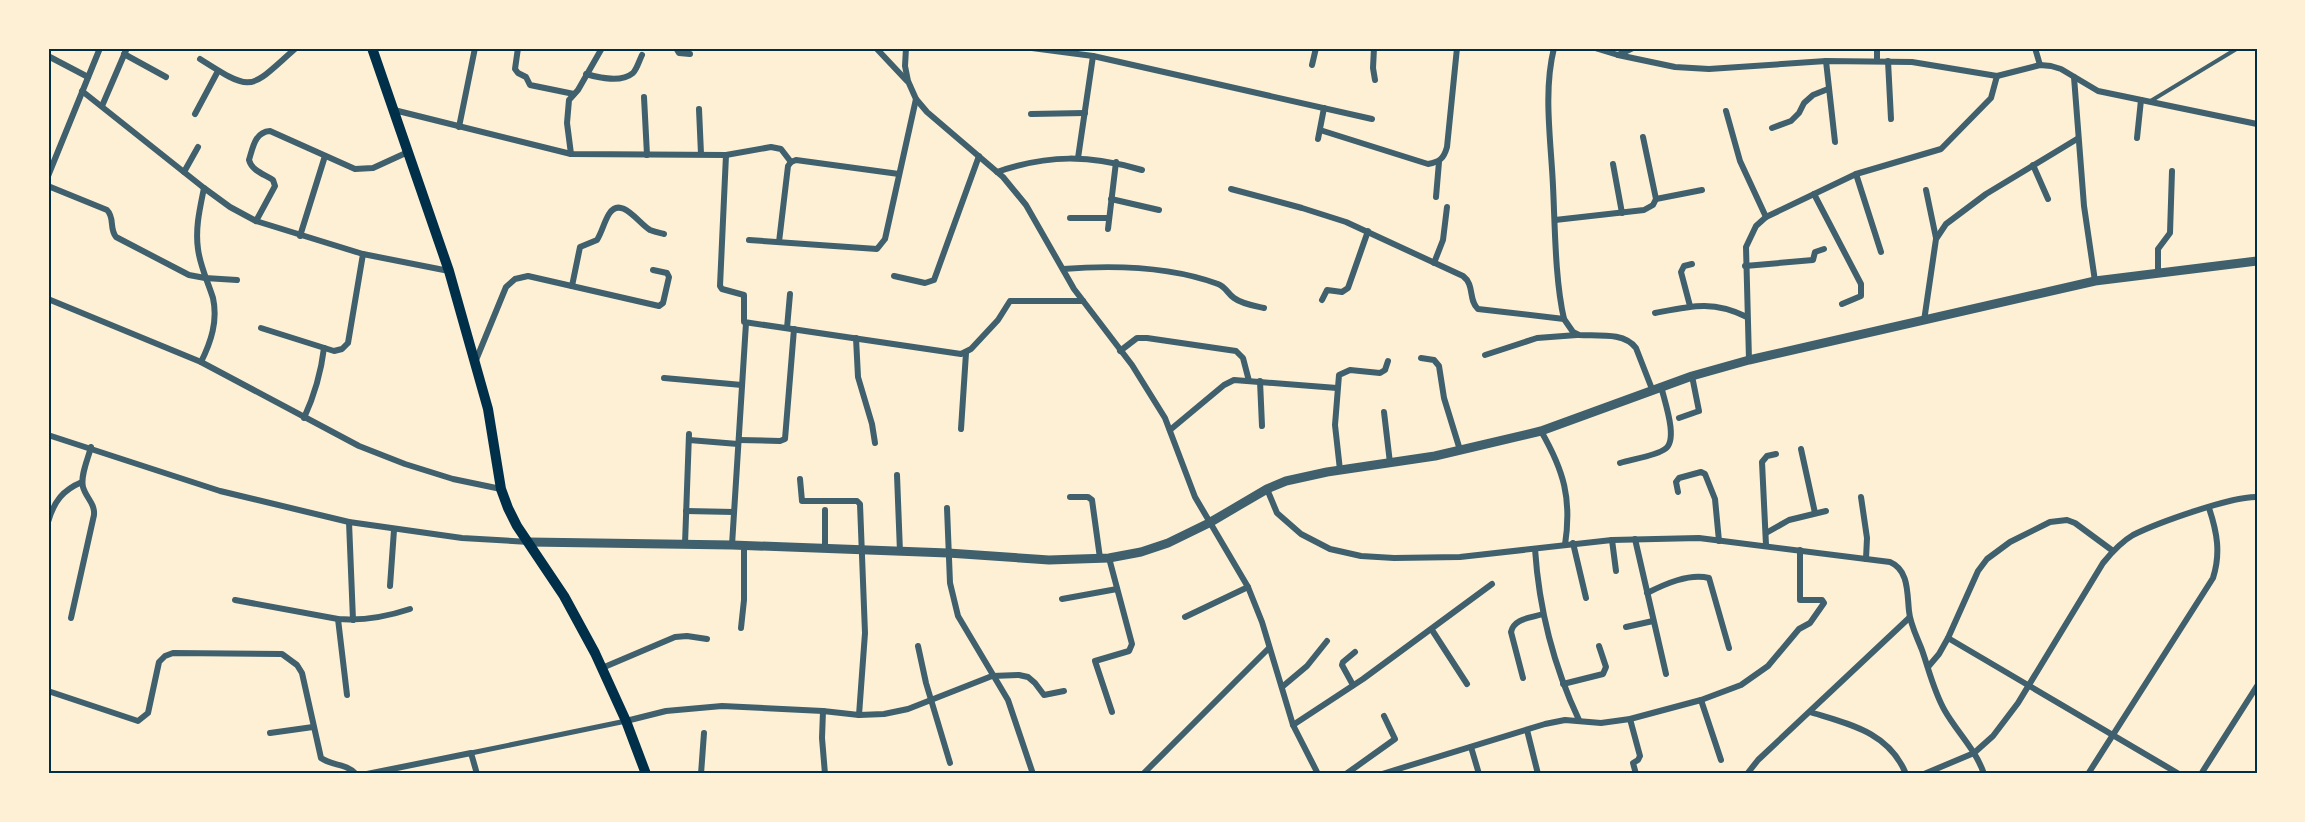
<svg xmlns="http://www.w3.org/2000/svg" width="2305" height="822" font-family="Signika,sans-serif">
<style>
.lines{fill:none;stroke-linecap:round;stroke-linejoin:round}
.service{stroke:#3f606c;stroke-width:4}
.pedestrian{stroke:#3f606c;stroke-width:5}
.minor{stroke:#3f606c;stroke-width:6}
.tertiary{stroke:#3f606c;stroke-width:9}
.secondary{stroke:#003049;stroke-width:10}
.neatline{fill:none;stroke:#003049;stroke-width:2}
</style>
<rect width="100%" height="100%" fill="#fdf0d5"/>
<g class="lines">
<path class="service" d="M2149,102L2238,48"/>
<path class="pedestrian" d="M471,753L626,721"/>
<g class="minor">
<path d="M518,48L515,69L518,73L526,77L530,85L574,94"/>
<path d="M676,48L679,53L690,54"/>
<path d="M876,48L907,81"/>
<path d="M906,48L905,66L908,81L916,99L927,112L1003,177L1026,205L1074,289L1132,365L1165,418L1195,497L1248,587L1262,622L1293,725L1318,774"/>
<path d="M1032,48L1093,56L1372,119"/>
<path d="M1374,48L1373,68L1375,80"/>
<path d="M1554,48C1543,92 1551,141 1553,186C1555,226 1555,280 1564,319L1573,332L1579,335C1598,336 1624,332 1636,348L1652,389"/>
<path d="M1595,48L1618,55L1675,67L1709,69L1826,61L1912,62L1997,76L2040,65L2051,66L2061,69L2098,91L2257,124"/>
<path d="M1877,48V61"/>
<path d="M2035,48L2040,65"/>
<path d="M124,54L166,77"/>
<path d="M1618,55L1633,48"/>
<path d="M48,56L88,77"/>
<path d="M200,59C255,94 249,89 296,48"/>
<path d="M1826,61L1835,142"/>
<path d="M1888,61L1891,119"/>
<path d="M1312,65L1316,48"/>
<path d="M586,74C600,78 621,83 633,73C637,69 639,61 642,55"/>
<path d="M2074,77L2084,206L2095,281"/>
<path d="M82,91L204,188L230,207L256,221L363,254L449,271"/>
<path d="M644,97L647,155"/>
<path d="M102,106L127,48"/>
<path d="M699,109L701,154"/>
<path d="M394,110L571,154L726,155L771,147L781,149L791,162"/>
<path d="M1726,111L1740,161L1766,217"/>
<path d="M195,114L218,71"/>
<path d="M1031,114L1085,113"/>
<path d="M459,127L475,48"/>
<path d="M1772,128L1791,121L1799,113L1804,103L1813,95L1828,89"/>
<path d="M1320,130L1428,164C1440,162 1444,158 1447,147L1457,48"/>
<path d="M2137,138L2141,100"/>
<path d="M1318,139L1324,108"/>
<path d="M571,154L567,123L569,100L578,90L602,48"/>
<path d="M726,155L720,286L722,289L744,295V322L961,354L971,349L998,320L1010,301H1083"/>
<path d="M1078,158L1093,56"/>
<path d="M1613,164L1622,213"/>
<path d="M2033,165L2048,199"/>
<path d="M184,172L198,147"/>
<path d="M997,172C1049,154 1090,155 1142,170"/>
<path d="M1856,174L1881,252"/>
<path d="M48,176L100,48"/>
<path d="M48,186L107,210C115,218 109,228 116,237L189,275L205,278L237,280"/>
<path d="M1231,189L1302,208L1346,222L1463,276C1475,285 1468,300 1478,309L1564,319"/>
<path d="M1926,190L1936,238"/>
<path d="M1814,194L1861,284V296L1842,304"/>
<path d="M1436,197L1439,162"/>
<path d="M1111,199L1159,210"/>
<path d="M1656,199L1702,190"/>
<path d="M1070,218H1109"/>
<path d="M1555,220L1644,210L1653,205L1656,199L1643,137"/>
<path d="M256,221L275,186L273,180C264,174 252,171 249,160C253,147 255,132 270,131L355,169L373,168L408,152"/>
<path d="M1108,229L1116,162"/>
<path d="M300,236L325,156"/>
<path d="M749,240L877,249L885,239L916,99"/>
<path d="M779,242L788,166L791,162L796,160L899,174"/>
<path d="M1434,263L1443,240L1447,207"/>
<path d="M1745,266L1813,260L1815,252L1824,249"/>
<path d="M1063,269C1113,265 1169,266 1218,284C1226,287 1227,293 1234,298C1242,304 1255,306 1264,308"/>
<path d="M2158,273V249L2170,233L2172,171"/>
<path d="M894,276L925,283L934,280L979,156"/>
<path d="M572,286L580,247L597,240C602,232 604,222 609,214C621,195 639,224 650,230C655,232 660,233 664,234"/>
<path d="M48,299L201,362L359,446L405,464L453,479L501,489"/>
<path d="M1322,300L1327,290L1342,292L1348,288L1368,231"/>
<path d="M1690,306L1681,272L1684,266L1692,264"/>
<path d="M1655,313C1691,306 1713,300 1747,317"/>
<path d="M1924,321L1936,239L1946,224L1986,194L2077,139"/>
<path d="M261,328L334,351L342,349L348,343L363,254"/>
<path d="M787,328L790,294"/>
<path d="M856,338L858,377L872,424L875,443"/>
<path d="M1120,351L1137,338H1147L1236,351L1243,358L1249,381"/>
<path d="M1485,355L1537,338L1577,335"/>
<path d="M1421,358L1434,360L1439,366L1444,398L1460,450"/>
<path d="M476,360L506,287L515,279L528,276L659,306L663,303L669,277L667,273L653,270"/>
<path d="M1749,360L1746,247L1756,226L1766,217L1856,174L1941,149L1991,98L1997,76"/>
<path d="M201,362C211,342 218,321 213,298C208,282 200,266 198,249C195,228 200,208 204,188"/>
<path d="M664,378L742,385"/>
<path d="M1260,381L1262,426"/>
<path d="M1384,412L1390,463"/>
<path d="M304,418C315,394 321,373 324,348"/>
<path d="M1679,418L1699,411L1692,376"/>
<path d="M961,429L966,353"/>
<path d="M1170,430L1224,385L1234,380L1337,388"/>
<path d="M1541,431C1564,471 1572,499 1565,545"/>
<path d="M48,435L220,491L349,522L462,538L529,542"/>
<path d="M689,440L738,444"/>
<path d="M739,440L780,441L785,439L794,329"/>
<path d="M1801,449L1815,513"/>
<path d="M1620,463C1632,459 1656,456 1665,449C1679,440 1664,400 1661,386"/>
<path d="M1340,470L1335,425L1339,375L1350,370L1380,373L1385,370L1388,361"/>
<path d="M897,475L900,552"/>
<path d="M800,479L802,501H857L860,504L865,633L859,715"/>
<path d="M1267,489L1277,513L1301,534L1330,549L1361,556L1394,558L1460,557L1612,540L1699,538L1890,562C1909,570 1907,593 1909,611C1910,624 1917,637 1922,650C1929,670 1934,692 1945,711C1957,732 1976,750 1984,774"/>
<path d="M1678,492L1676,482L1679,478L1701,472L1705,474L1715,499L1719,541"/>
<path d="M1070,497H1088L1092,500L1100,558"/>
<path d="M1861,497L1867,538L1866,559"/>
<path d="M947,508L950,583L958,616L1008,700L1033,774"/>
<path d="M825,510V549"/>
<path d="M686,511L734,512"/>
<path d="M48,522C54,501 63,490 82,482"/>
<path d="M349,522L353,620"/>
<path d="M1766,533L1789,520L1826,511"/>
<path d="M1635,539L1666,674"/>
<path d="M1612,540L1616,571"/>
<path d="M1573,543L1586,598"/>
<path d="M685,544L689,434"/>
<path d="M732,545L746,323"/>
<path d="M1766,545L1762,462L1767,456L1776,454"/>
<path d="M1535,549C1539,609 1553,665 1579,720"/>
<path d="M1109,558L1132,644L1129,651L1095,661L1112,712"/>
<path d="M390,586L394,530"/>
<path d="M1647,593C1665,584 1689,573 1709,578L1729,648"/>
<path d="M1062,599L1117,589"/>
<path d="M235,600L338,619C364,621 386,617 410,609"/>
<path d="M1185,617L1248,587"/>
<path d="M71,618L94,515C95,503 86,498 83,487C80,476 88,459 91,447"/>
<path d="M338,619L347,695"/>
<path d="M1626,627L1653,621"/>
<path d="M741,628L744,600V545"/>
<path d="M1432,630L1467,684"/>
<path d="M1948,638L2179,774"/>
<path d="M918,646L926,683L950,763"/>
<path d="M1928,667L1939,654L1948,638L1978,571L1987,559L2010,542L2050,522L2067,520L2075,523L2113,551"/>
<path d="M602,668L675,637L687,636L707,639"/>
<path d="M1523,678L1511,632C1514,618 1531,618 1543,614"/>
<path d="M1563,684L1603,674L1606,667L1599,646"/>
<path d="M1353,685L1342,665L1343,662L1355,652"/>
<path d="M1282,687L1307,666L1327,641"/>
<path d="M48,691L138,721L148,713L159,662L165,656L173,653L282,654L297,665L302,673L321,758C332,766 346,763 356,774"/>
<path d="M1701,700L1721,760"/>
<path d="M823,711L822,738L825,774"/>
<path d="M1810,712C1849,724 1889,732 1906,774"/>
<path d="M1630,719L1640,756L1638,760L1633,763L1636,774"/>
<path d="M626,721L666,711L722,706L823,711L859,715L884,714L908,709L992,676L1019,675L1028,677L1035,683L1044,695L1064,691"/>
<path d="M1293,725L1363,679L1492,584"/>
<path d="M1527,730L1538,774"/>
<path d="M270,733L313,727"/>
<path d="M1471,747L1479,774"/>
<path d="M367,774L471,753L477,774"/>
<path d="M701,774L704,733"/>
<path d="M1143,774L1269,648"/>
<path d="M1346,774L1395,739L1384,716"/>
<path d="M1382,774L1545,724L1565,720L1601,723L1630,719L1701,700L1741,685L1768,666L1799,629L1810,623L1824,603L1822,600H1800V550"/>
<path d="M1747,774L1758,760L1909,618"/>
<path d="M1924,774L1974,753L1993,736L2018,703L2103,563C2112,552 2121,542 2133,535C2157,523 2232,496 2257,497"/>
<path d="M2088,774L2213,578C2221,553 2217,532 2209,508"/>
<path d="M2201,774L2257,686"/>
</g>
<path class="tertiary" d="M529,542L732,545L948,553L1049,560L1109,558L1141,552L1168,543L1209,523L1267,489L1286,481L1327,472L1435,456L1541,431L1692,376L1749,360L2095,281L2257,261"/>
<path class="secondary" d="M372,48L449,271L488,409L501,489L508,508L517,526L564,596L595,653L626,721L646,774"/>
</g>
<rect width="2305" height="822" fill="none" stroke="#fdf0d5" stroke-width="99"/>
<rect x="50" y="50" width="2206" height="722" class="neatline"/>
</svg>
